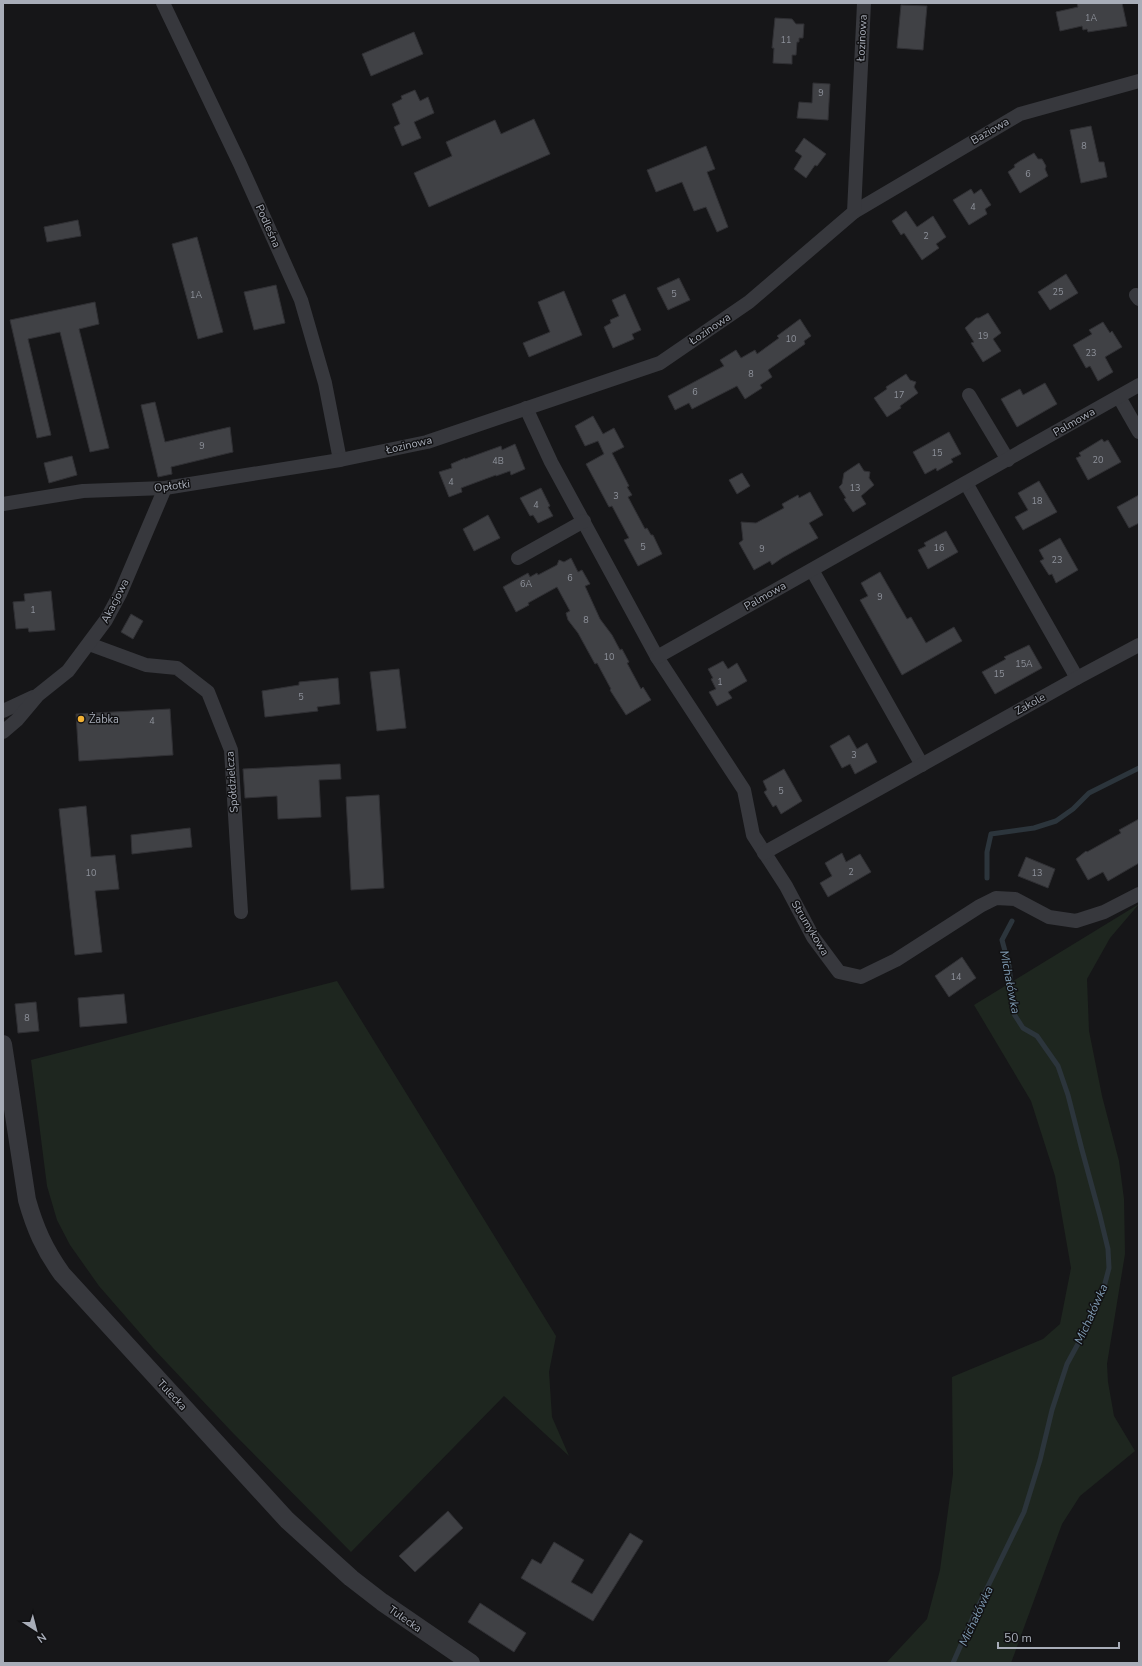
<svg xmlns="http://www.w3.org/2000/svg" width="1142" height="1666" font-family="'Nunito Sans',sans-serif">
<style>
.green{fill:#1e261f}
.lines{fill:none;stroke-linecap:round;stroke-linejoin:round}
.stream{stroke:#2c353c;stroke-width:5}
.building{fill:#404145;stroke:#303034}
.minor{stroke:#37383d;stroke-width:14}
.tertiary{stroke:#37383d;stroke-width:18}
.poi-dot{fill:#f2b134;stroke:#111113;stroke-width:1.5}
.labels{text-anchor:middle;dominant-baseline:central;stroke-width:3;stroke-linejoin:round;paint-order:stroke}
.number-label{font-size:9px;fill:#8e929b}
.street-label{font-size:11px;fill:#a8adb8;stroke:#111113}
.poi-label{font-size:11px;fill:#a8adb8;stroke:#111113;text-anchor:start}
.water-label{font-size:12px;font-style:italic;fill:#7f9bb3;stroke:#111113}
</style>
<rect width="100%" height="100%" fill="#161618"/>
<g class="green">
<path d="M1139,904L1110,938L1087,979L1089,1031L1102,1096L1119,1161L1124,1199L1125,1254L1107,1364L1108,1382L1114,1416L1135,1451L1080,1496L1062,1524L1011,1663H886L927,1619L940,1570L953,1474L952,1377L1043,1339L1060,1324L1071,1268L1055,1176L1031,1101L974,1005Z"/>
<path d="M337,981L556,1336L549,1372L552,1417L569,1456L504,1396L351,1552L232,1432L153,1348L99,1286L70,1245L57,1220L47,1186L31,1060Z"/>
</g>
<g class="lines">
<g class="stream">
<path d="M987,878V852L991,834L1034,828L1056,821L1073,809L1089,793L1139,768"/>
<path d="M953,1663L974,1615L1024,1512L1040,1460L1052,1410L1067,1364L1085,1331L1104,1287L1109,1268L1108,1249L1100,1216L1082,1150L1068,1095L1058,1066L1037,1036L1023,1028L1014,1014L1009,966L1002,940L1012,921"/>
</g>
</g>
<g class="building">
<path d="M1077,3H1122L1127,26L1088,32L1087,29L1083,30L1082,26L1060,31L1056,12L1078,7Z"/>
<path d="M901,5L927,6L923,50L897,48Z"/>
<path d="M775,18L792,19L796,24H804L803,38H799V42H797L796,55H792V64L773,63L774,48H772Z"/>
<path d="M414,32L423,54L371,76L362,54Z"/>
<path d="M813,83L830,84L828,120L797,118L799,102L812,103Z"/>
<path d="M415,90L420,101L428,97L434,113L414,122L421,138L402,146L394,127L400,124L392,104L402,99L401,96Z"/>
<path d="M534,119L550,154L429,207L414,173L452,156L446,142L495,120L501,134Z"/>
<path d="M1091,126L1099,162H1104L1107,177L1081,183L1070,130Z"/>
<path d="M804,138L826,154L817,166L815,165L806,178L794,169L802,156L795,151Z"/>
<path d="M706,146L715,169L707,172L728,227L717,232L706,207L694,211L682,182L656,192L647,170Z"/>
<path d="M1034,153L1038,159H1042L1046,166L1045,169L1048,176L1020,193L1008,172L1015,167L1014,165L1020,161Z"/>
<path d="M971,189L974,194L981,189L991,205L985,209L987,214L969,225L953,200Z"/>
<path d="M906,211L917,227L933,216L946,237L936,244L939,248L922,260L904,233L901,235L892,221Z"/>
<path d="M78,220L81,236L47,242L44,227Z"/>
<path d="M197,237L223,332L198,339L172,244Z"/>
<path d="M1066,274L1078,293L1050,310L1038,292Z"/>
<path d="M679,278L690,300L668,310L657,288Z"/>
<path d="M276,285L285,323L254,330L244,292Z"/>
<path d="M564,291L582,335L529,357L523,343L550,332L538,302Z"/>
<path d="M625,294L641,330L632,334L634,339L613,348L604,327L611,323L610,320L619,316L612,300Z"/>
<path d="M95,302L99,324L79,329L109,448L90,452L60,332L28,339L51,435L37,438L10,320Z"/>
<path d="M988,313L1001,333L993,339L1001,351L983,362L971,343L974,342L965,328L976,318H979Z"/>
<path d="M800,319L811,336L804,341L805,344L768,370L772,377L760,385L762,388L745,399L737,386L692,409L689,403L675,410L668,396L724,366L720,360L736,350L741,358L755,350L757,354L779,338L777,336Z"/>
<path d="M1103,322L1110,333L1112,331L1122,347L1105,357L1113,372L1098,381L1090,366L1086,368L1073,345L1092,334L1089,330Z"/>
<path d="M906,374L910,380L916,382L914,387L918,393L900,406L901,408L887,417L874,398L887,389L886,387Z"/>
<path d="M1045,383L1057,404L1017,427L1001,399L1020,389L1023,395Z"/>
<path d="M155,402L165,442L230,427L233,452L171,467L172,474L158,477L141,405Z"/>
<path d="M593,416L603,434L614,428L624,447L612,453L629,486L627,487L632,495L628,497L645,529L647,528L651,535H653L662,554L638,566L624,540L629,538L612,506L609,507L586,464L604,454L598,441L585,446L575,426Z"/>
<path d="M949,432L961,454L951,459L953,462L937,471L936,468L925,474L913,452Z"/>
<path d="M1102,439L1104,442L1108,440L1121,462L1088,480L1076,458L1081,456L1079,453Z"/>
<path d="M515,444L525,469L511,475L510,471L496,476V475L461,488L462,492L449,497L439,472L452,468L451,464L465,458V459L501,446L502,450Z"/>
<path d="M72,456L77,475L49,483L44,463Z"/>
<path d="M859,463L864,471L870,472L869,478L874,485L861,496L866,504L853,512L844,499L846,498L839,487L842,484L844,473Z"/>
<path d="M742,473L750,486L737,494L729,480Z"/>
<path d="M1039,481L1057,512L1023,530L1015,517L1028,510L1018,493Z"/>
<path d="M541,488L550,506L548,507L553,516L538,523L533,515L530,516L520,498Z"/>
<path d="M810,492L823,515L809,523L818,538L782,558L772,565L770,561L754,570L739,543L743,540L741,522L756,523L784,508L782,504L798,495L799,498Z"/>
<path d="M1139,495V523L1129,528L1117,507Z"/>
<path d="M488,515L500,538L474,551L463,529Z"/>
<path d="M946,531L958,552L928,569L918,550L926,546L924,543Z"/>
<path d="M1060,538L1078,570L1056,583L1052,574L1049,575L1040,561L1044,559L1039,550Z"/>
<path d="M571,558L578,572L582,570L590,584L585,586L600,619L612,635L620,650L622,649L629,662L627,663L641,689L643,687L651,700L626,715L610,690L611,689L597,663L595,664L578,633L568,620L566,613L570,611L557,587L528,603L529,605L516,612L503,587L528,573L530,577L537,573L538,575L557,565L559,560L564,562Z"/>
<path d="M880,572L907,619L911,617L926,643L954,627L962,641L902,675L860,600L868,596L861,583Z"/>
<path d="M51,591L55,630L29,632L28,628L16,629L13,602L25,601L24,594Z"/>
<path d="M131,614L143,621L133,639L121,632Z"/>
<path d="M1029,645L1042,668L995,694L982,672L1006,659L1004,657Z"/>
<path d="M723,661L728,669L737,663L747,681L728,692L732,698L717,706L709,692L716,689L711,679L713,678L708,669Z"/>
<path d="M399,669L406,728L377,731L370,672Z"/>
<path d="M338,678L340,704L317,707L318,711L265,717L262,691L299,685V682Z"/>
<path d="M170,709L173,755L79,761L76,714Z"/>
<path d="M849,735L857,749L867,743L877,762L855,774L850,764L842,768L830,746Z"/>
<path d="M340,764L341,779L319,780L321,817L278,819L277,796L245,798L243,769Z"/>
<path d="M784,769L802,801L781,814L776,805L773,807L764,792L767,790L763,781Z"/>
<path d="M379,795L384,888L351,890L346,797Z"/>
<path d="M86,806L91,857L115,855L119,889L95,891L102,952L75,955L59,809Z"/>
<path d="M1139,819V863L1108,881L1103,872L1088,880L1076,859L1086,851L1087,852L1121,833L1119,830Z"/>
<path d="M190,828L192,847L132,854L131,835Z"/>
<path d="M842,853L846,862L860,854L871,872L828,897L820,883L832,876L825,863Z"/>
<path d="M1026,857L1055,869L1048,888L1018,876Z"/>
<path d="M962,957L976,978L949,997L935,976Z"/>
<path d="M124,994L127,1023L80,1027L78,998Z"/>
<path d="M36,1002L39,1031L18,1033L15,1004Z"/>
<path d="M448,1511L463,1528L415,1572L399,1556Z"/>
<path d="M630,1533L643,1541L593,1621L521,1578L532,1559L541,1564L554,1542L584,1560L571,1582L592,1594Z"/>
<path d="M480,1603L526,1633L514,1652L468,1622Z"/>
</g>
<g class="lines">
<g class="minor">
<path d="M163,3L240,164L301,300L325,383L340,460"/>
<path d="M854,212L1020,114L1139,81"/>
<path d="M1136,295L1139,299"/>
<path d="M969,395L1008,460"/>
<path d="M1119,397L1139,432"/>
<path d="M526,408L551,462L657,657L744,790L753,835L786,886L813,937L839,972L861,977L896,960L980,906L996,898L1015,899L1049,917L1076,921L1104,912L1139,894"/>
<path d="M966,483L1077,678"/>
<path d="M3,504L83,491L165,488L340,460L427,442L660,363L749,302L854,212L864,3"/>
<path d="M518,558L584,521"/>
<path d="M812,570L922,765"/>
<path d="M89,644L146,665L177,668L208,692L231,750L241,912"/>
<path d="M657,657L1139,385"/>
<path d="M3,711L33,697"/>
<path d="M3,732L17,720L38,695L68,671L106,620L120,594L165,488"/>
<path d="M764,853L1077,678L1139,645"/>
</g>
<path class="tertiary" d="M3,1044L27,1200C35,1228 44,1249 62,1274L287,1520L351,1578L382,1602L471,1663"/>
</g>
<circle class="poi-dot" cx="81" cy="719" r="4"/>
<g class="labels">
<g class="number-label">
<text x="1091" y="18">1A</text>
<text x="786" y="40">11</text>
<text x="821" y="93">9</text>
<text x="1084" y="146">8</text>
<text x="1028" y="174">6</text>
<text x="973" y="207">4</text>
<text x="926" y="236">2</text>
<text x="1058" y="292">25</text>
<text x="674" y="294">5</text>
<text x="196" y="295">1A</text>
<text x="983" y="336">19</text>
<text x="791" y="339">10</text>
<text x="1091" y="353">23</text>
<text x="751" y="374">8</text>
<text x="695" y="392">6</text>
<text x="899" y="395">17</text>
<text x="202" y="446">9</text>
<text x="937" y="453">15</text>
<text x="1098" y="460">20</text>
<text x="498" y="461">4B</text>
<text x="451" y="482">4</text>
<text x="855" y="488">13</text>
<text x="616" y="496">3</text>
<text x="1037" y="501">18</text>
<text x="536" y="505">4</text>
<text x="643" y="547">5</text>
<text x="939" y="548">16</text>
<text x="762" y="549">9</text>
<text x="1057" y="560">23</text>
<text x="570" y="578">6</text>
<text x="526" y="584">6A</text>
<text x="880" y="597">9</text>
<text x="33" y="610">1</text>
<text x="586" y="620">8</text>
<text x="609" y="657">10</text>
<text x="1024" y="664">15A</text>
<text x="999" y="674">15</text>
<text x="720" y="682">1</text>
<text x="301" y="697">5</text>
<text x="152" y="721">4</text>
<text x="854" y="755">3</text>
<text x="781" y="791">5</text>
<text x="851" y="872">2</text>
<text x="91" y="873">10</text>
<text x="1037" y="873">13</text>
<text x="956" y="977">14</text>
<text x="27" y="1018">8</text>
</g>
<g class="street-label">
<text transform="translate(862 38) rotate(-87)">Łozinowa</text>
<text transform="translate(990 131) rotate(-30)">Baziowa</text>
<text transform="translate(268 226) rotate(66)">Podleśna</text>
<text transform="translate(710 329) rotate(-34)">Łozinowa</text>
<text transform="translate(1074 422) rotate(-30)">Palmowa</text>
<text transform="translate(409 445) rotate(-13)">Łozinowa</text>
<text transform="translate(172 486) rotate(-7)">Opłotki</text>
<text transform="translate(765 596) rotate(-30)">Palmowa</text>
<text transform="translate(115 601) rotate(-63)">Akacjowa</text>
<text transform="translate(1030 704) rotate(-29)">Zakole</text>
<text transform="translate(232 782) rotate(-94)">Spółdzielcza</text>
<text transform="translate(810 928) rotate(59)">Strumykowa</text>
<text transform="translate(172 1395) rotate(47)">Tulecka</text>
<text transform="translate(405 1619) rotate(35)">Tulecka</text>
</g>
<g class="poi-label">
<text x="89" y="719">Żabka</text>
</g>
<g class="water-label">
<text transform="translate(1010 982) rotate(79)">Michałówka</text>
<text transform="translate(1091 1314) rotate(-66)">Michałówka</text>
<text transform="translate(976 1616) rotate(-65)">Michałówka</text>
</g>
</g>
<rect width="1142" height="1666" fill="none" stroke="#a8adb8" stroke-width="8"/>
<g transform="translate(36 1630) rotate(144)" stroke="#111113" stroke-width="3" paint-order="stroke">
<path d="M0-3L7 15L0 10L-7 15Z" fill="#a8adb8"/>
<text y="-6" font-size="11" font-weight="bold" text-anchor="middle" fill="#a8adb8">N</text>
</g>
<path d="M998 1642v6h121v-6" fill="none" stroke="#a8adb8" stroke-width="2"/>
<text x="1004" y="1642" font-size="12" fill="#a8adb8" stroke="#111113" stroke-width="3" paint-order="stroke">50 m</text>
</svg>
